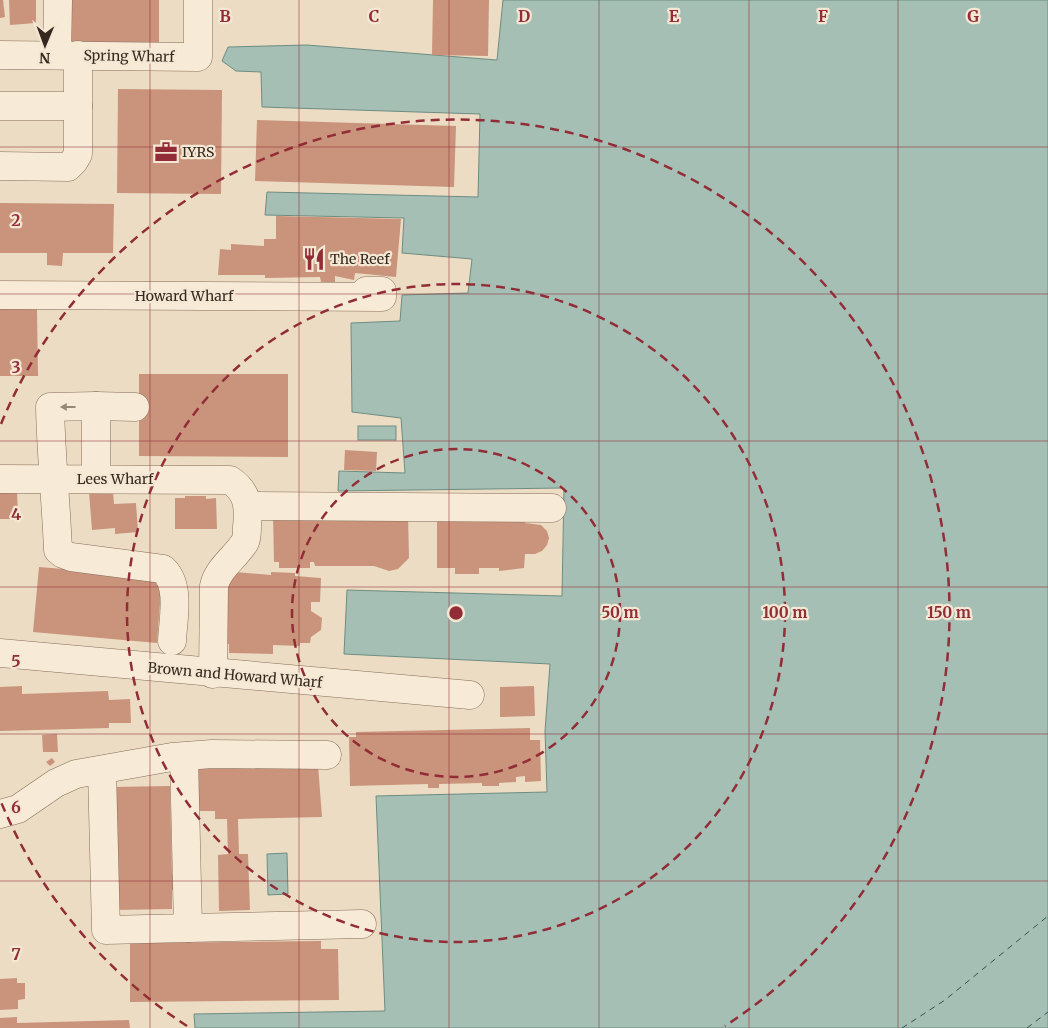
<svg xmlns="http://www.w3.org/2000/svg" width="1048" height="1028" font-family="Merriweather,serif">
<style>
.water{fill:#a5bfb5;stroke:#6d8d82}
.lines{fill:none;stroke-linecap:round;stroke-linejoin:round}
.ferry{stroke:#2e554f;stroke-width:1;stroke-dasharray:6 5;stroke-linecap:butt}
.building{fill:#c9947b}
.minor-casing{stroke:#866e5b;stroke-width:29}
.minor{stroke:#f7ead6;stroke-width:28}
.oneway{fill:#96897a}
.grid{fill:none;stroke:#922d37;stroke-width:1;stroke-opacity:0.55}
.ring{fill:none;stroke:#922d37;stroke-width:2.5;stroke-dasharray:9 6}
.labels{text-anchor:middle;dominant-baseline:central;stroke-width:4.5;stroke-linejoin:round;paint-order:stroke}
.street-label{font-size:14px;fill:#36281e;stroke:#f4e7d3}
.poi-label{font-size:14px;fill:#36281e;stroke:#f4e7d3;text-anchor:start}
.grid-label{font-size:16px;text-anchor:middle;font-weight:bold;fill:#922d37;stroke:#f4e7d3;stroke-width:4.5;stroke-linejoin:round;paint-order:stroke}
.centre{fill:#922d37;stroke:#f4e7d3;stroke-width:2.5}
.ring-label{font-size:15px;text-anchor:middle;font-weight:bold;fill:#922d37;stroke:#f4e7d3;stroke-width:4.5;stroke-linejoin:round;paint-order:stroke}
</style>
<rect width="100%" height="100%" fill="#ecdcc3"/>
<g class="water">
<path d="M503,0H1048V1028H195L194,1014L385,1011L376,796L547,792L545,731L550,664L344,654L347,590L562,596L564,488L338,491L339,471L405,473L401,418L352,412L351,323L400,321L402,295L468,293L472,259L402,253L404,218L265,215L267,192L478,197L480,114L262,107L261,72L236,71L222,61L228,47L307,45L497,60Z"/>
<rect x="358" y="426" width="38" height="14"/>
<path d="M287,853L288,894L268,895L267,854Z"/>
</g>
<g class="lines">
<g class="ferry">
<path d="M902,1028L945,1000L1048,916"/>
<path d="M1027,1028L1048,1012"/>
</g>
</g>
<g class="building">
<path d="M0,0H3L5,17L0,18Z"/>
<path d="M9,0H36V23L10,25Z"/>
<rect x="60" y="0" width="99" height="44"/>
<path d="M433,0H489L488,56L432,55Z"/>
<path d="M118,89L222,90L221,194L117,193Z"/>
<path d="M257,120L456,126L454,187L255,181Z"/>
<path d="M0,203L114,204L113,253H63L62,266L47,265V253H0Z"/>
<path d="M276,216L401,219L396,277L355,273L354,280L335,276V282H321L320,277L265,278V275H218L220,249L231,250V244L264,246V239H276Z"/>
<path d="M0,305H4L3,309H37L38,376H0Z"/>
<path d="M139,374H288V457L139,456Z"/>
<path d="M345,450L377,452L376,471L344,470Z"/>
<path d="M0,490H17L18,519H0Z"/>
<path d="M113,491L114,504L136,503L138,532L115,534V528L92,530L89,492Z"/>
<path d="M185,496H206V499L216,498L217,529H175V498H185Z"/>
<path d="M273,514H408L409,558L398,569L389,571L374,566H315L314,562H310V568H279V562H274Z"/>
<path d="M437,515H525V523L541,525L547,531L549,538L547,545L542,551L535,554H525L524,568L499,571V568H479V574H455V568H437Z"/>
<path d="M39,567L162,577L157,643L33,632Z"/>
<path d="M234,572L271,575V572L295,573V576L321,578L320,602H311V611L322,618L321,630L311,637L310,643H300V646L273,645V654L229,653V644H225L227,574Z"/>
<path d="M22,686V694L108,691L109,700L130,699L131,723H109V728L0,731V687Z"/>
<path d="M534,686L535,716L500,717V687Z"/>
<path d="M530,728V740H540L541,781L525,782V776L516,777V782L499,783V786H482V783L439,784V788H428V784L350,786L349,737H356V732Z"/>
<path d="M57,734L58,752H43L42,735Z"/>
<path d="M52,758L55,762L50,766L46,762Z"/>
<path d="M198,759L318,765L322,817L238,819L239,854H248L250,910L219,911L218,855L228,854L227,819H215V811H199Z"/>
<path d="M170,786L172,875L174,874V890H172V909L115,910L112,787Z"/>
<path d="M321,941V949H338L339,1000L130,1002V943Z"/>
<path d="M17,978V983H25V999L18,1000V1009L0,1010V979Z"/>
<path d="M17,1017V1023L129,1020L130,1028H0V1018Z"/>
</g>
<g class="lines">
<defs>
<g id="minor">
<path d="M0,55L198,57V0"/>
<path d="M57,55L58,0"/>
<path d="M0,106H78"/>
<path d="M0,166L68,167L74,161L78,154V55"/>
<path d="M0,295L382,297V291H366L368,297"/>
<path d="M96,406L135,407"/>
<path d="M0,479L230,480C248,492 249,507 247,527C247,533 247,538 245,542C235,558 218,568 214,586L213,674"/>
<path d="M96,479V406L50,407C51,455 56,502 58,550L63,554L71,557L163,569C181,585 173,619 172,641"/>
<path d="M249,506L552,508"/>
<path d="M0,653L470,695"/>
<path d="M102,770L106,930L188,928L184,757"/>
<path d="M0,814L18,809L56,783L76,774L172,757L212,754L327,755"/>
<path d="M188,928L362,924"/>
</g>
</defs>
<use href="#minor" class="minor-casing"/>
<use href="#minor" class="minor"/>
</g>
<defs><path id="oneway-solid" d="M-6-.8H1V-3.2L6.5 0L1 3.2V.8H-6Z" transform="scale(1.25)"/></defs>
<use class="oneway" href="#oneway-solid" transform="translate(68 407) rotate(180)"/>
<path class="grid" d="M150,0V1028M299,0V1028M449,0V1028M599,0V1028M749,0V1028M898,0V1028M0,147H1048M0,294H1048M0,441H1048M0,587H1048M0,734H1048M0,881H1048"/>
<g class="ring">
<circle cx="456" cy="613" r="164"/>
<circle cx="456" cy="613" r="329"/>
<path d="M187 1026A493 493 0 0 1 1 802M1 424A493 493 0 1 1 725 1026"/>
</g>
<defs>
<symbol id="office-bare" viewBox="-9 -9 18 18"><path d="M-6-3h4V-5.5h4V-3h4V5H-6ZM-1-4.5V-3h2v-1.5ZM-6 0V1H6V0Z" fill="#922d37" stroke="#f4e7d3" stroke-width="2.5" paint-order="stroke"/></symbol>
<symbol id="restaurant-bare" viewBox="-9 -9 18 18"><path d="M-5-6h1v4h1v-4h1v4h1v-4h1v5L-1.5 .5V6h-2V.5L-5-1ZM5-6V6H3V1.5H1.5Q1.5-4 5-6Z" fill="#922d37" stroke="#f4e7d3" stroke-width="2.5" paint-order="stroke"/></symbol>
</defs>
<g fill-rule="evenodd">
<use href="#office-bare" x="150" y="136" width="32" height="32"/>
<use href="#restaurant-bare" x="298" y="243" width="32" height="32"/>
</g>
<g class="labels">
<g class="street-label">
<text transform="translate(129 56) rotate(1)">Spring Wharf</text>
<text x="184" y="296">Howard Wharf</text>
<text x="115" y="479">Lees Wharf</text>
<text transform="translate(235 675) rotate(5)">Brown and Howard Wharf</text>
</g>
<g class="poi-label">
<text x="182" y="152">IYRS</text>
<text x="330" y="259">The Reef</text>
</g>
</g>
<g class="grid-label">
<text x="225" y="22">B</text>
<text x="374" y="22">C</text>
<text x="524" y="22">D</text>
<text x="674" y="22">E</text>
<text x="823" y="22">F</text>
<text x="973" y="22">G</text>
<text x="16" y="226">2</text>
<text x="16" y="373">3</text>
<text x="16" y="520">4</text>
<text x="16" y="667">5</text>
<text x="16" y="813">6</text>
<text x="16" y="960">7</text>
</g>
<circle cx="456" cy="613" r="8" class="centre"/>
<g class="ring-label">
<text x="620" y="618">50 m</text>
<text x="785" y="618">100 m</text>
<text x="949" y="618">150 m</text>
</g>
<g transform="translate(45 45) rotate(181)" stroke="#f4e7d3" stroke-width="4" paint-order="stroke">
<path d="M0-4L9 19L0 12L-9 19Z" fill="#36281e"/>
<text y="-8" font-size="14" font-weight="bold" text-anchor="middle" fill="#36281e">N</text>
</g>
</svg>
